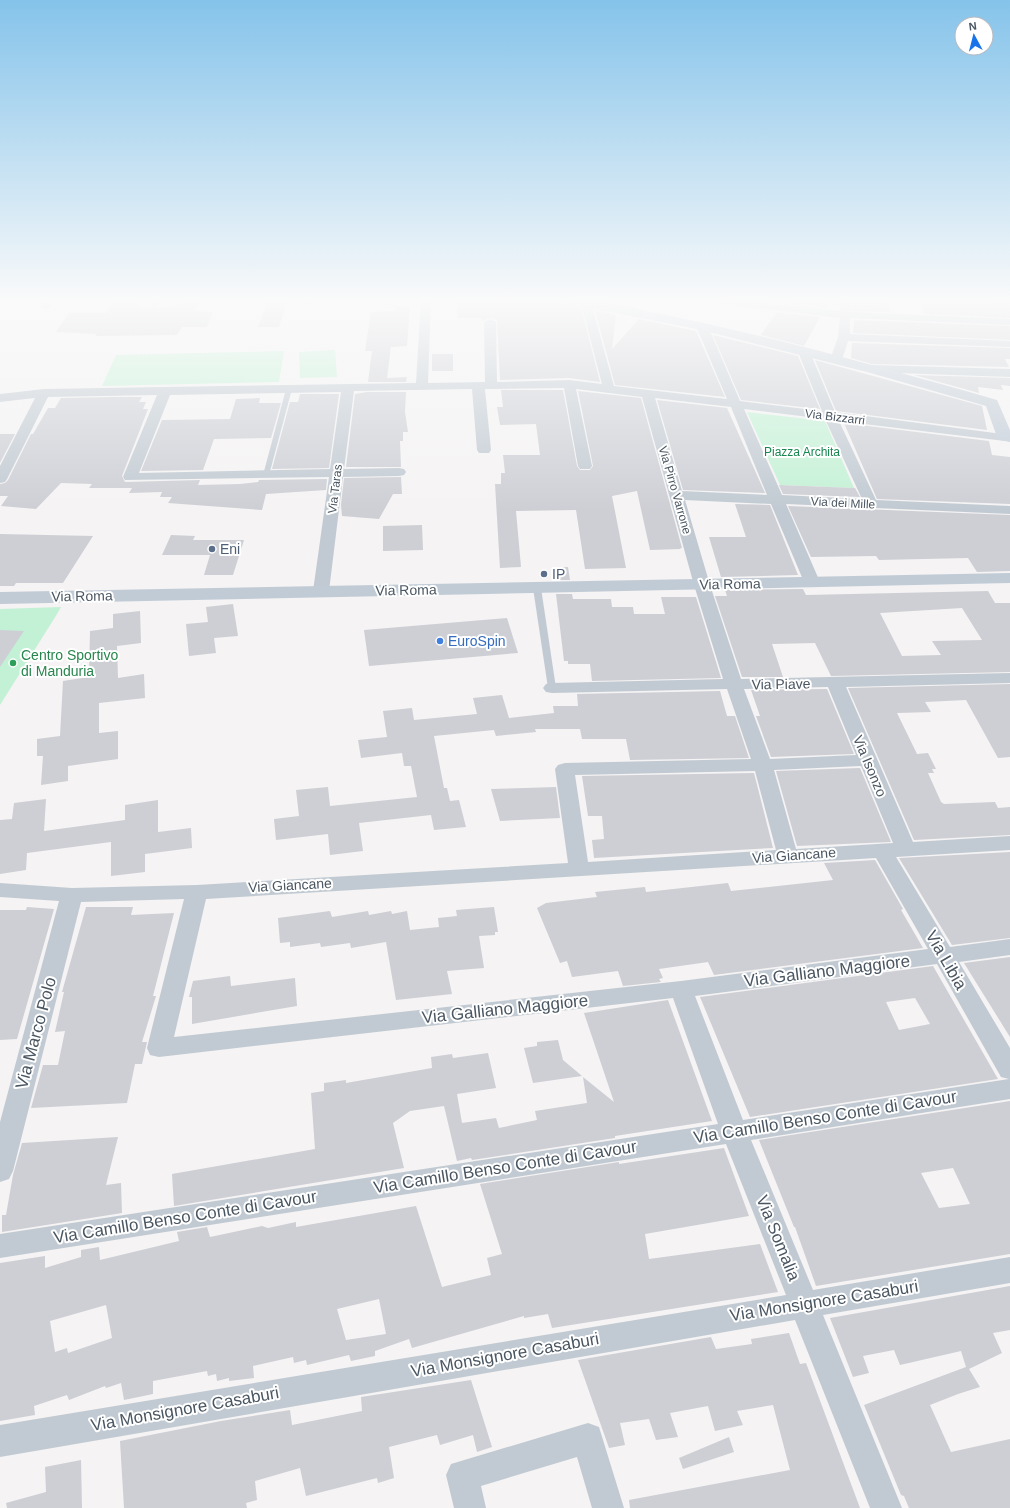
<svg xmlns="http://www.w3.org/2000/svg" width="1010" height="1508" font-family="Arial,sans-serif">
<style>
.green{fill:#c3f1d5}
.building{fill:#cdcfd5;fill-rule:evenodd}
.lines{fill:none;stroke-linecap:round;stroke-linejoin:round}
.lane{fill:#c1cad2;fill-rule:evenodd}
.street{fill:#c1cad2;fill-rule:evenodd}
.secondary{fill:#c1cbd6;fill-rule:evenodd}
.service-dot{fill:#5c6f8a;stroke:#fff;stroke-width:1.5}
.shop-dot{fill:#3f7fe0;stroke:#fff;stroke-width:1.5}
.leisure-dot{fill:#2e9e5b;stroke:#fff;stroke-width:1.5}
.labels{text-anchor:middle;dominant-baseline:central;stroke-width:4;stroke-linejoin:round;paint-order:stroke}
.far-street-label{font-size:12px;fill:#4a5661;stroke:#fff}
.far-park-label{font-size:12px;fill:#17864f;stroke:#fff}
.service-label{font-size:14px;fill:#4e5e75;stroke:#fff;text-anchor:start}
.street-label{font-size:14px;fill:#4a5661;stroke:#fff}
.shop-label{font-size:14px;fill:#366cbe;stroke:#fff;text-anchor:start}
.leisure-label{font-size:14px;fill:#27864d;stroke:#fff;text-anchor:start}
.near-street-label{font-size:17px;fill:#4a5661;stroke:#fff}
</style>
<rect width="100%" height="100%" fill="#f5f3f3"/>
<g class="green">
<path d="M335,350L337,377L300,378L299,352Z"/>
<path d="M284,351L279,382L102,386L116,355Z"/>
<path d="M747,412L825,421L854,488L780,485Z"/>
<path d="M61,607L57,614L0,705V609Z"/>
</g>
<g class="building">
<path d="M116,299H140L138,307L152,308L174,306L175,304L182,303L184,301L200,300L195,311L213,312L207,327H182L177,335L95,336L97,334L56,332L69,313H106Z"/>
<path d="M268,299H284L283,300H287L279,327H258Z"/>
<path d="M457,299H546L581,307L600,382L569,378L500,380L497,320L491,318L482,321L481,318H458Z"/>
<path d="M787,299H831L825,308L784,303Z"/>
<path d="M852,299L889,300L890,312L852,311Z"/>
<path d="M921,301L929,304L1010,305V318L924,314Z"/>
<path d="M395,306H410L407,346L391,347L387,378L407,377L406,382H368L372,351H365L371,312L395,311Z"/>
<path d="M595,310L616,315L612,349L639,319L696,331L725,397L615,385Z"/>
<path d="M777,312L820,317L804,346L761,335Z"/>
<path d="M854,320L1010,326V340L853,333Z"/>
<path d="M713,335L798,356L820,409L741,400Z"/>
<path d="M852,343L1010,348V359H1005L1009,367L872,364L851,358Z"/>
<rect x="432" y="354" width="21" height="17"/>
<path d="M815,360L982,406L987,430L836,411Z"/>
<path d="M914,375L1010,378V386L1001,385L1003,390L978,387L979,393Z"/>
<path d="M501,390H563L577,466L580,470H590L593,466L578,391L641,398L682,548H680L681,549L650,550L637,491L612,496L626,568L585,569L576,510L516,511L521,567L500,568L495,484H501V473H505L503,455H540L536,424L500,425L497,407H503Z"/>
<path d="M367,392H406L405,412L408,432H403V441H400L401,467H346L355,394Z"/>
<path d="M300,394H339L329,468L272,469L290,402H298Z"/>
<path d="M113,397H142L139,402H146L143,409H148L122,476L125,482L200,480L198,485L240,484L258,482L259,480L327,479L326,490L266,494L262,510L168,503L172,497H160L162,492L129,493L132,488H89L92,484L61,483L36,509L1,506L8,496H0V484L5,483L8,480L31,434H33L48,408H55L61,398Z"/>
<path d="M260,398L259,403H281L271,438L214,439L203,470L141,471L162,420L230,419L236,399Z"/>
<path d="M657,400L727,408L765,493L683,490Z"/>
<path d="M844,423L989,441L992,455L1010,457V504L877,499Z"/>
<path d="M0,434H15L0,463Z"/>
<path d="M401,477L402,494H393L379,519L342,516L341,505L344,478Z"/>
<path d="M779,485L855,488L860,497L783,494Z"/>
<path d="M735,504L770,505L798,575L721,577L709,537H746Z"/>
<path d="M788,506L1010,515V571L977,572L968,558L879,560L876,556L811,557Z"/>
<path d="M422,525L423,550L383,551V526Z"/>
<path d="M0,534L93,536L63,583H16L14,586H0Z"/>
<path d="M171,535L195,536L193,540H244L233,575H204L210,555H162Z"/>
<path d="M568,567L570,580H555L554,568Z"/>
<path d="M803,589L806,595L988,591L995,603H1010V672L831,676L815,643L772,644L783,677H742L715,596H727L725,590ZM962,608L982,640L932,641L941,655L902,656L880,613Z"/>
<path d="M556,594H572L573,599H611L612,607H633L634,614H665L661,597H696L721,678L592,681L590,664H568V661H564Z"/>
<path d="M233,604L238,636L214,638L216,653L189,656L186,624L208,622L206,607Z"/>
<path d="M140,611L141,643L117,646L118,678L144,674L145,698L99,703V733L118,731V759L68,766V781L41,785L43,756H37V739L60,736L63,681L89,677L90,631L113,628V614Z"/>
<path d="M507,618L518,653L369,666L364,630Z"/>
<path d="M0,630L24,631L0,667Z"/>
<path d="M1010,684V757L998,758L966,700L925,702L931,712L897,713L917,754L928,753L936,769H932L934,773H928L941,802L944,804L995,802L998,808L1010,807V835L914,840L848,688Z"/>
<path d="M827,689L854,754L771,757L756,716H760L751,690Z"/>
<path d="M720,691L727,716H735L749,758L630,760L626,739H582L580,729H535L536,732L496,736L494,730L434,736L444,788H447L450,801L459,800L466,827L434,830L431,815L359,823L363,851L330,855L328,834L276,840L274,819L299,816L296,790L328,787L330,806L417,797L411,766H404L402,753L361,758L358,740L387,737L383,711L412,708L414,720L477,714L473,698L502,695L509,718L554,713L553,706H578L577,694Z"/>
<path d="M860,768L891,842L797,846L776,771Z"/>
<path d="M754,773L773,848L594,858L592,840L604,839L602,816H588L582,776Z"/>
<path d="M556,787L560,818L500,821L491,789Z"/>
<path d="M46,799L44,831L125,820V805L158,800V832L191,828L192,848L145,854V872L111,876V842L27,853L26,870L0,874V820L12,819L14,803Z"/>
<path d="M1010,852V938L952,945L899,858Z"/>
<path d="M875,860L903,909L901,910L923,948L714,975L708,962L659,969L663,978L659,979L661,982L623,986L618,971L572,977L567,961L560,963L537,908L546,903L597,897L595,892L645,887L646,892L728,883L731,891L833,880L824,863Z"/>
<path d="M27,907L54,909L17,1039L0,1040V910H26Z"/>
<path d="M86,907H133L131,915L174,913L153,996H156L142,1042H147L142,1064H135L127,1103L31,1108L43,1065H58L65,1031L55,1032L64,992H62Z"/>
<path d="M494,907L498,932H495V935L479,936L484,968L447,971L452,994L396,1000L386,942L351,948L350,943L321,947L320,943L290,947V942L280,943L278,918L330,911L332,917L368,911L369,915L391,911L392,914L407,911L410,930L439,927L438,918L457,916L456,910Z"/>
<path d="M1010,957V1037L964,963Z"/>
<path d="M933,966L998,1079L750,1117L700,997ZM915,998L930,1024L899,1030L886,1002Z"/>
<path d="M230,976L231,986L295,978L297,1006L192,1024V997H189L193,981Z"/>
<path d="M668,1000L712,1121L615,1136V1138L472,1160L471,1158L457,1161L444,1106L410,1111L393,1123L404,1168L174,1206L172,1174L315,1149L311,1093L324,1091V1083L346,1080V1083L432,1068L431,1057L452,1054L453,1058L488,1053L496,1088L457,1094L462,1123L496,1118L499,1128L537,1120L535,1111L587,1103L583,1077L614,1102L584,1013Z"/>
<path d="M558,1040L563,1060L582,1076L533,1083L524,1048L537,1046V1042Z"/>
<path d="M1010,1101V1254L816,1286L795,1227H794L759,1140ZM953,1168L970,1204L939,1208L921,1173Z"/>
<path d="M118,1137L106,1185L121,1183L122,1213L2,1232V1215H6L13,1175L22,1143Z"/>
<path d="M724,1148L749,1216L645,1234L649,1259L760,1244L778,1292L552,1328L548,1314L524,1318V1316L412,1348L409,1339L375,1351V1356L351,1361L349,1355L307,1365L306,1360L294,1363L293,1357L253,1366L254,1378L229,1381V1378L217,1381L216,1374L208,1376L207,1371L153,1381V1394L124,1400L121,1383L106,1388L105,1386L69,1400L67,1395L34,1406L35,1415L0,1421V1263L45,1256V1268L81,1257V1250L99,1247L100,1260L179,1241L177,1232L207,1227L210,1237L262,1226L268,1228L296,1222V1227L416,1206L442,1287L491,1275L487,1258L502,1254L480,1184L619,1162V1164ZM379,1299L386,1334L346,1340L337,1309ZM106,1305L112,1338L68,1353L67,1348L55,1352L50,1321Z"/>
<path d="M1010,1286V1330L993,1333L1002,1353L969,1369L980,1387L958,1394L930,1405L951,1452L1010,1439V1508H909L904,1496L901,1495L864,1405L966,1367L961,1351L900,1365L894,1350L863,1356L869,1373L853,1377L830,1318Z"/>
<path d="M789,1333L800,1364L806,1363L860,1508H630L629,1500L790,1470L773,1405L737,1411L743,1425L715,1431L708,1406L670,1413L678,1437L656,1440L649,1419L620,1423L625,1445L609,1448L578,1360L711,1337L716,1349L752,1344L751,1339Z"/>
<path d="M471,1380L492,1447L477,1452L473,1435L440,1445L437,1435L389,1447L394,1478L378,1483L377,1478L306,1496L300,1468L255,1481L257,1500L246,1503L247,1508H124L120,1441L221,1421L290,1410L292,1425L362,1411L361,1397Z"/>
<path d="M729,1437L734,1452L683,1469L679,1458Z"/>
<path d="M81,1460L82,1508H7L6,1503L46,1492L45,1467Z"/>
</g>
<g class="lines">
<g class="lane">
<path d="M289,387L292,389L269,475L264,476L263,475L286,389Z"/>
<path d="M534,586H537L541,588L556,688L552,691L548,688L533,588Z"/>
</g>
<g class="street">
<path d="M45,299H55L49,309L45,310L40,307Z"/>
<path d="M151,299H161L156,306L152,307L147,304Z"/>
<path d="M302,299H312L310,305L306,306L301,303Z"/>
<path d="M421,299H431L428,383L485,382L484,322L490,319L496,322L497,382L569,380L602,384L581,303L586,300L591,303L614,386L727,399L696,326L702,323L708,326L740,401L822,411L798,352L804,349L810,352L835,412L1010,435V440L1005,441L839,421L876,500L1010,506V514L786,504L820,582L818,585H806L804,582L771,504L685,500L710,585L741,679L1010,673V683L846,687L913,842L1010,836V850L896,857L950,947L1010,939V955L959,962L1010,1048V1099L751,1140L813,1290L1010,1257V1283L823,1315L902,1508H870L795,1320L0,1457V1425L786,1295L726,1144L0,1258V1234L718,1124L673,998L159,1057L150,1055L147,1048L184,899L81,902L13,1171L9,1179L0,1182V1122L59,901L0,897V883L72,888L197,885L568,863L555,769L558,765L565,763L751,759L727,689L552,693L546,692L543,688L546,684L552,683L723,679L694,585L642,397L576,389L592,466L590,469H580L578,466L564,388L485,389L491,450L489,453H479L477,450L472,389L354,391L344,469L399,468L404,469L406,472L404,475L399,476L343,477L329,591L327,594L321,596L315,594L313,591L329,477L125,480L123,477L157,395L48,397L7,479L5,482L0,483V466L35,398L0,402V394L44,389L416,383ZM341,392L330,469L139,473L170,395ZM655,398L731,407L767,495L682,491ZM744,409L825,419L862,499L782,495ZM828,687L856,755L770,759L744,689ZM861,766L893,843L796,849L774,770ZM755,771L776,850L588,862L575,775ZM876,858L928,949L681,981L174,1037L206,899ZM937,964L1001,1077L1009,1079L743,1120L695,996Z"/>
<path d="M700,299H729L840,311L841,299H851V312L1010,319V325L850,318V334L1010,341V347L848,341L842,360L836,364L830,360L838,337L840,318L705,302Z"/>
<path d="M924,299H1010V304L929,302Z"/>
<path d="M872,365L1010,369V377L868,372L866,369Z"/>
<path d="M588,1423L599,1427L624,1508H592L577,1457L481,1486L486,1508H454L446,1475L451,1464Z"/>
</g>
<g class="secondary">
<path d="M560,299C589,295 627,307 656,313C771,336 884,368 997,400L1010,430V442L1000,440L997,437L986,406L867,372L701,330L566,303Z"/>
<path d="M1010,573V583L0,604V592Z"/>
</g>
</g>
<linearGradient id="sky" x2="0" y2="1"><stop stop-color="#85c3ea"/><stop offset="0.59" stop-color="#fafafa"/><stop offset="1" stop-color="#fafafa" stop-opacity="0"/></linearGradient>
<rect width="1010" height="510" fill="url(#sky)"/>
<g class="service-dot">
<circle cx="212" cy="549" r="4"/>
<circle cx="544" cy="574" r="4"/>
</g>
<circle class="shop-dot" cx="440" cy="641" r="4"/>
<circle class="leisure-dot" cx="13" cy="663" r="4"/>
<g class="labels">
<g class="far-street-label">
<text transform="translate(835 417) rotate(7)">Via Bizzarri</text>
<text transform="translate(335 489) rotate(-83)">Via Taras</text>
<text transform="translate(675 490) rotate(74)">Via Pirro Varrone</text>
<text transform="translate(843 503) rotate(3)">Via dei Mille</text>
</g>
<g class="far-park-label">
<text x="802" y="452">Piazza Archita</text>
</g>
<g class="service-label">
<text x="220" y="549">Eni</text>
<text x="552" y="574">IP</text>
</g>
<g class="street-label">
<text transform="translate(730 584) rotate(-1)">Via Roma</text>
<text transform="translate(406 590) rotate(-1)">Via Roma</text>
<text transform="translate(82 596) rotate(-1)">Via Roma</text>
<text transform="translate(781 684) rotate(-1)">Via Piave</text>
<text transform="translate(870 766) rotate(67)">Via Isonzo</text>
<text transform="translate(794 855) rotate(-4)">Via Giancane</text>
<text transform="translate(290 885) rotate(-3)">Via Giancane</text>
</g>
<g class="shop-label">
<text x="448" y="641">EuroSpin</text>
</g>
<g class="leisure-label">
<text x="21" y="655">Centro Sportivo<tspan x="21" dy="16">di Manduria</tspan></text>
</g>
<g class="near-street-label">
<text transform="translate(946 960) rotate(60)">Via Libia</text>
<text transform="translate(827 971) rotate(-7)">Via Galliano Maggiore</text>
<text transform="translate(505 1009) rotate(-6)">Via Galliano Maggiore</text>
<text transform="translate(36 1033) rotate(-75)">Via Marco Polo</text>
<text transform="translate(825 1117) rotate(-9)">Via Camillo Benso Conte di Cavour</text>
<text transform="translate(505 1167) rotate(-9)">Via Camillo Benso Conte di Cavour</text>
<text transform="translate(185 1217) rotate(-9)">Via Camillo Benso Conte di Cavour</text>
<text transform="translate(778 1238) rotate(68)">Via Somalia</text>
<text transform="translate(824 1301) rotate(-9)">Via Monsignore Casaburi</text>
<text transform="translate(505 1355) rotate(-10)">Via Monsignore Casaburi</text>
<text transform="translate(185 1409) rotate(-10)">Via Monsignore Casaburi</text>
</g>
</g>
<g transform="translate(974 36) rotate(353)"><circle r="19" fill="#ffffff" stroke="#b7bbc0"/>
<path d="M0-3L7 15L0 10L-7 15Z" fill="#1a73e8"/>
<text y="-6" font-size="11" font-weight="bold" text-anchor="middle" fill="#4a5661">N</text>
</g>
</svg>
